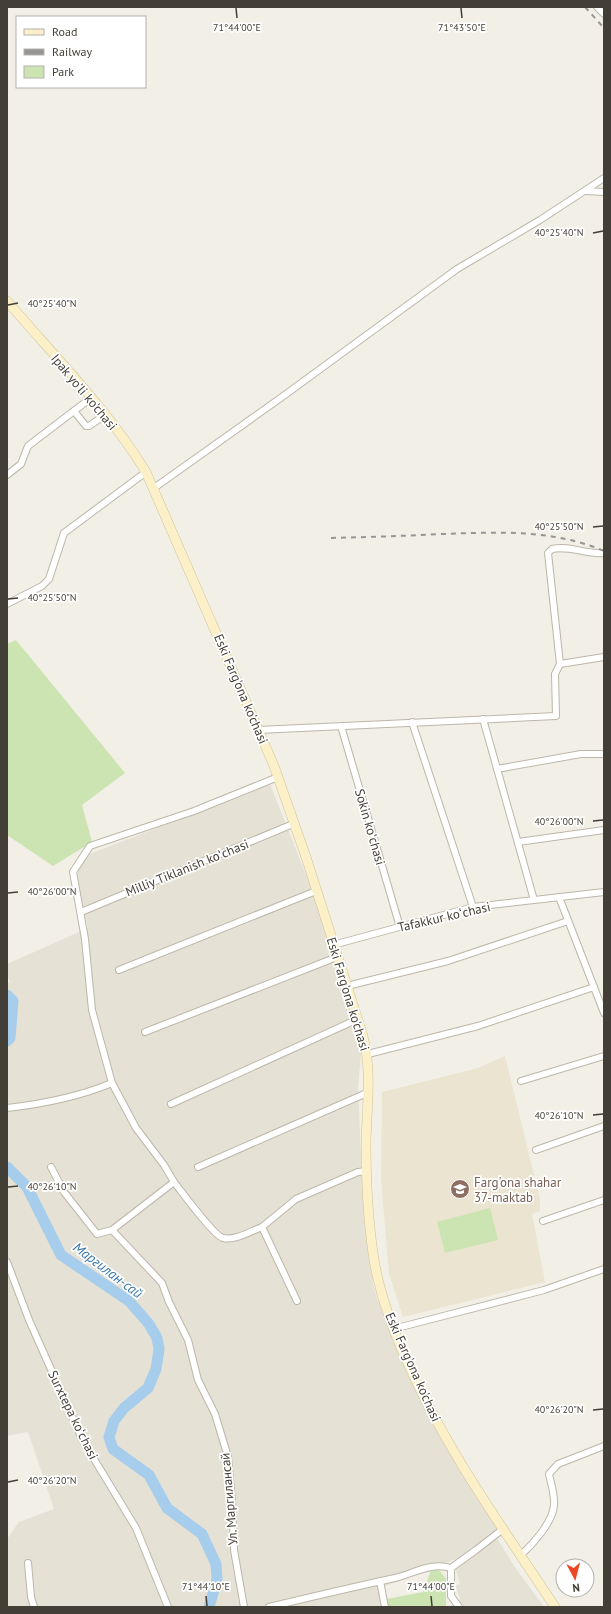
<svg xmlns="http://www.w3.org/2000/svg" width="611" height="1614" font-family="'PT Sans',sans-serif">
<style>
.residential{fill:#e6e1d5}
.education{fill:#eae4d1}
.green{fill:#cce4b2}
.lines{fill:none;stroke-linecap:round;stroke-linejoin:round}
.river{stroke:#a6cdeb;stroke-width:11}
.minor-casing{stroke:#bdb7aa;stroke-width:8}
.secondary-casing{stroke:#cfc398;stroke-width:10}
.minor{stroke:#fff;stroke-width:6}
.secondary{stroke:#fbf0c8;stroke-width:9}
.rail{stroke:#959595;stroke-width:2;stroke-dasharray:5 5;stroke-linecap:butt}
.ticks{fill:none;stroke:#443f36;stroke-width:1.5}
.labels{text-anchor:middle;dominant-baseline:central;stroke-width:3.5;stroke-linejoin:round;paint-order:stroke}
.street-label{font-size:13px;fill:#443f36;stroke:#fff}
.education-label{font-size:13px;fill:#785e54;stroke:#fff;text-anchor:start}
.water-label{font-size:14px;font-style:italic;fill:#3675a9;stroke:#fff}
.ticks-label{font-size:10px;text-anchor:middle;fill:#443f36;stroke:#fff;stroke-width:3.5;stroke-linejoin:round;paint-order:stroke}
</style>
<rect width="100%" height="100%" fill="#f2efe6"/>
<g class="residential">
<path d="M270,784L311,887L337,967L358,1039L361,1054L358,1088L362,1177L373,1284L377,1298L409,1377L498,1528L464,1556L383,1587L386,1607H7V1539L19,1522L54,1509L28,1432L7,1436V983L10,982L7,974V964L88,928L78,883V868L87,855Z"/>
<path d="M497,1538L514,1566L544,1607H451V1606L460,1600L456,1586L460,1584L455,1567Z"/>
</g>
<path class="education" d="M505,1056L540,1199V1211L532,1214L545,1282L403,1317L389,1274L381,1179L382,1092L478,1068Z"/>
<g class="green">
<path d="M16,640L125,773L82,805L92,842L53,866L7,835V644Z"/>
<path d="M490,1208L498,1240L445,1253L437,1222Z"/>
<path d="M431,1570H439L446,1579V1607H388L387,1599L423,1592Z"/>
</g>
<g class="lines">
<g class="river">
<path d="M7,995L13,1001L10,1038L7,1041"/>
<path d="M7,1167L27,1187L61,1255L129,1301L149,1324L157,1338L159,1349L156,1369L148,1388L124,1408L114,1421L109,1437L113,1449L149,1475L167,1508L202,1534L216,1564L217,1579L209,1607"/>
</g>
<defs>
<g id="minor">
<path d="M597,7L604,14"/>
<path d="M586,191L604,192"/>
<path d="M74,411L86,426H89L105,415"/>
<path d="M7,475L21,464L28,446L91,398"/>
<path d="M154,488L282,397L457,269L540,220L604,178"/>
<path d="M7,604L42,586L49,579L64,533L146,472"/>
<path d="M560,664L548,553L552,549C569,545 587,555 604,553"/>
<path d="M483,719L534,900"/>
<path d="M412,722L473,907"/>
<path d="M341,726L400,927"/>
<path d="M258,730L556,716L555,674L560,664L604,657"/>
<path d="M497,769L581,754H604"/>
<path d="M518,842L604,830"/>
<path d="M559,897L604,1013"/>
<path d="M81,912L293,824"/>
<path d="M333,945L473,907L604,892"/>
<path d="M119,970L316,891"/>
<path d="M347,986L448,961L568,921"/>
<path d="M145,1032L337,957"/>
<path d="M368,1054L478,1026L594,987"/>
<path d="M521,1081L604,1056"/>
<path d="M171,1104L358,1019"/>
<path d="M7,1108C43,1104 78,1097 112,1083"/>
<path d="M536,1150L604,1126"/>
<path d="M51,1167L64,1192L97,1234L112,1230L174,1182C182,1192 213,1235 223,1238C235,1241 251,1231 262,1227"/>
<path d="M198,1167L369,1092"/>
<path d="M174,1182L164,1165L136,1128L112,1083L92,1010L85,939L73,872L90,846L194,811L278,777"/>
<path d="M543,1221L604,1200"/>
<path d="M112,1230L162,1283L169,1302L188,1340L198,1380L215,1414L228,1457L232,1502L234,1550L244,1607"/>
<path d="M7,1262L29,1320L83,1441L136,1528L168,1607"/>
<path d="M297,1301L262,1227L296,1199L358,1172L367,1171"/>
<path d="M393,1329L544,1290L604,1269"/>
<path d="M521,1555C533,1544 553,1522 554,1505C555,1495 551,1484 549,1474L558,1464L604,1446"/>
<path d="M28,1563L31,1597L34,1607"/>
<path d="M380,1581L385,1607"/>
<path d="M269,1607C311,1597 353,1587 395,1578C415,1573 431,1562 451,1568"/>
<path d="M459,1607L451,1596V1568L476,1550L503,1529"/>
</g>
<path id="secondary" d="M7,301C55,357 108,410 146,472L274,766L307,860L363,1036C372,1071 367,1106 366,1141C366,1176 368,1218 373,1253C378,1290 391,1325 406,1359C445,1448 502,1527 555,1607"/>
</defs>
<use href="#minor" class="minor-casing"/>
<use href="#secondary" class="secondary-casing"/>
<use href="#minor" class="minor"/>
<use href="#secondary" class="secondary"/>
<g class="rail">
<path d="M585,7L604,28"/>
<path d="M331,538C368,537 405,536 443,534C497,532 553,529 604,551"/>
</g>
</g>
<path class="ticks" d="M236,8L237,18M461,8L462,18M593,233L603,231M8,305L18,303M593,527L603,526M8,599L18,598M593,821L603,820M8,893L18,892M593,1115L603,1114M8,1187L18,1186M593,1410L603,1409M8,1482L18,1480M206,1596L207,1606M431,1596L432,1606"/>
<defs>
<symbol id="school-disc" viewBox="-11 -11 22 22"><circle r="9.5" fill="#8d6e63" stroke="#fff"/><path d="M0-5L7-2L0 1L-7-2ZM-4 1L0 2.5L4 1V4Q0 6-4 4Z" fill="#fff"/></symbol>
</defs>
<g fill-rule="evenodd">
<use href="#school-disc" x="449" y="1178" width="22" height="22"/>
</g>
<g class="labels">
<g class="street-label">
<text transform="translate(84 392) rotate(50)">Ipak yo'li ko'chasi</text>
<text transform="translate(241 689) rotate(67)">Eski Farg'ona ko'chasi</text>
<text transform="translate(370 827) rotate(74)">Sokin koʻchasi</text>
<text transform="translate(187 868) rotate(-22)">Milliy Tiklanish koʻchasi</text>
<text transform="translate(444 917) rotate(-13)">Tafakkur koʻchasi</text>
<text transform="translate(348 994) rotate(73)">Eski Farg'ona ko'chasi</text>
<text transform="translate(413 1367) rotate(66)">Eski Farg'ona ko'chasi</text>
<text transform="translate(73 1415) rotate(64)">Surxtepa koʻchasi</text>
<text transform="translate(229 1499) rotate(-95)">Ул. Маргилансай</text>
</g>
<g class="education-label">
<text x="474" y="1182">Farg'ona shahar<tspan x="474" dy="15">37-maktab</tspan></text>
</g>
<g class="water-label">
<text transform="translate(108 1270) rotate(37)">Маргилан-сай</text>
</g>
</g>
<g class="ticks-label">
<text x="237" y="31">71°44'00"E</text>
<text x="462" y="31">71°43'50"E</text>
<text x="559" y="236">40°25'40"N</text>
<text x="52" y="307">40°25'40"N</text>
<text x="559" y="530">40°25'50"N</text>
<text x="52" y="601">40°25'50"N</text>
<text x="559" y="825">40°26'00"N</text>
<text x="52" y="895">40°26'00"N</text>
<text x="559" y="1119">40°26'10"N</text>
<text x="52" y="1190">40°26'10"N</text>
<text x="559" y="1413">40°26'20"N</text>
<text x="52" y="1484">40°26'20"N</text>
<text x="206" y="1590">71°44'10"E</text>
<text x="431" y="1590">71°44'00"E</text>
</g>
<rect width="611" height="1614" fill="none" stroke="#443f36" stroke-width="16"/>
<rect x="16" y="16" width="130" height="72" fill="#ffffff" stroke="#b4b2af"/>
<rect x="24" y="29" width="20" height="6" fill="#fbf0c8" stroke="#b4b2af"/>
<text x="52" y="36" font-size="12" fill="#443f36">Road</text>
<rect x="24" y="49" width="20" height="6" fill="#959595" stroke="#b4b2af"/>
<text x="52" y="56" font-size="12" fill="#443f36">Railway</text>
<rect x="24" y="66" width="20" height="12" fill="#cce4b2" stroke="#b4b2af"/>
<text x="52" y="76" font-size="12" fill="#443f36">Park</text>
<g transform="translate(575 1578) rotate(173)"><circle r="19" fill="#ffffff" stroke="#b4b2af"/>
<path d="M0-3L7 15L0 10L-7 15Z" fill="#ec4823"/>
<text y="-6" font-size="11" font-weight="bold" text-anchor="middle" fill="#443f36">N</text>
</g>
</svg>
